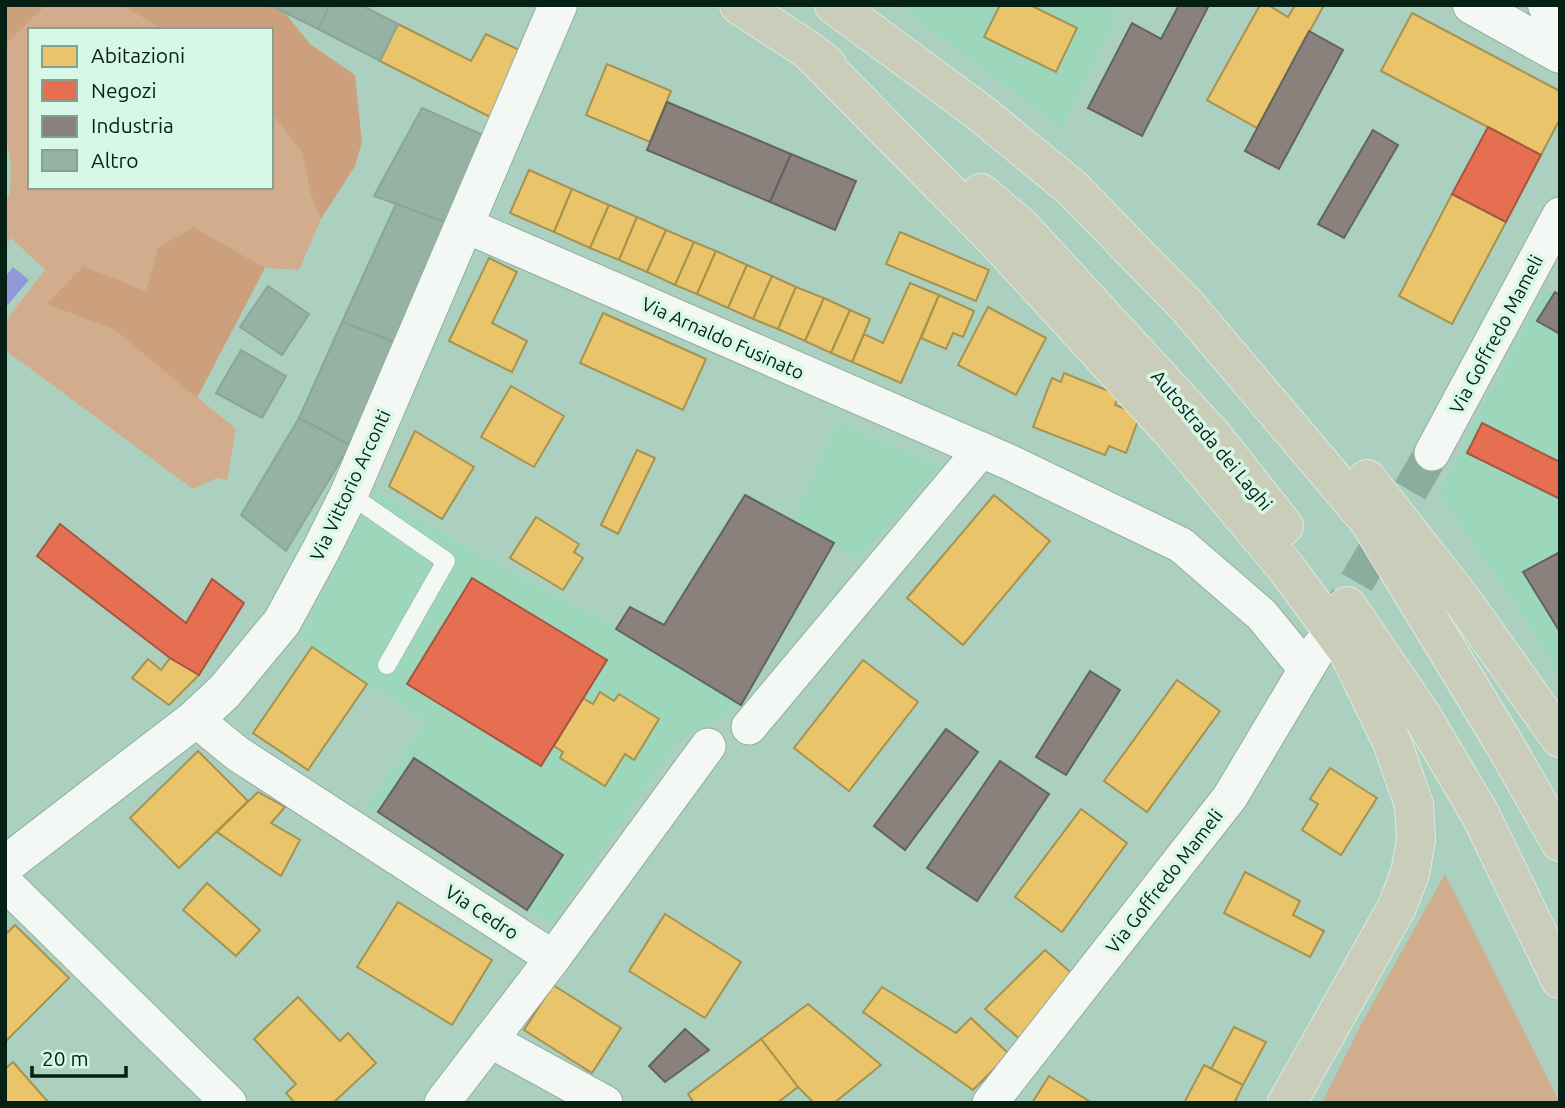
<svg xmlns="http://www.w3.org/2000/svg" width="1565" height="1108" font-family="Ubuntu,sans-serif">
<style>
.built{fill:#9cd6bb}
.green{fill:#d1ac8d}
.forest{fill:#cca07d}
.water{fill:#9199db}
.homes{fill:#e9c46a;stroke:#a59350;stroke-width:2}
.shops{fill:#e76f51;stroke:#a3573f;stroke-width:2}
.industry{fill:#8a817c;stroke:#62645d;stroke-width:2}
.building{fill:#95b2a5;stroke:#8aa699;stroke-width:2}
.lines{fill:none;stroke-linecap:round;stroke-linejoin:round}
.minor-tunnel{stroke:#8bad9d;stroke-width:35;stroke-dasharray:35 18;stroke-linecap:butt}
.service-casing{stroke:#91aea1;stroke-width:19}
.minor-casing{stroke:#91aea1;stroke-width:37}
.tertiary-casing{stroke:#91aea1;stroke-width:40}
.secondary-casing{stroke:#91aea1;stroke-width:40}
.motorway-casing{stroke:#daeae2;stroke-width:40}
.service{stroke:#f3f8f5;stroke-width:18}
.minor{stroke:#f3f8f5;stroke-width:35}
.tertiary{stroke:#f3f8f5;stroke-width:38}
.secondary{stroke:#f3f8f5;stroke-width:38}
.motorway{stroke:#c9cdb9;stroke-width:38}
.labels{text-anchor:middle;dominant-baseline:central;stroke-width:7;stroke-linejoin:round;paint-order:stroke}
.street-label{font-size:19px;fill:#052015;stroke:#d8f8e7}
</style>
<rect width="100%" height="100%" fill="#acd0bf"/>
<g class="built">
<path d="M897,5H1105L1120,13L1063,129Z"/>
<path d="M1545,289L1560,295V678L1518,609L1439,494Z"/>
<path d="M838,422L941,466L857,560L834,544L741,705L678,741L551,924L366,806L426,722L300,639L375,489L427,524L486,558L616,628L630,607L664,625L792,520Z"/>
</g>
<g class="green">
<path d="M46,5H122L163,30H30V187H271V113L302,152L311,195L321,219L299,270L265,268L194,227L158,247L146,291L83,266L48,304L115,330L236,429L227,480L217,478L193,489L5,350V321L45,270L11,238L5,245V201L10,194L11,165L5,131V45Z"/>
<path d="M1445,874L1560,1103H1322L1364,1019Z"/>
</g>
<g class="forest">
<path d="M5,5H46L5,45Z"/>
<path d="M122,5H270L285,13L310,44L355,75L362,142L355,166L321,219L311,195L302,152L271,113V30H163Z"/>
<path d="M194,227L265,268L197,398L115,330L47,304L83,266L146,291L158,247Z"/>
</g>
<path class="water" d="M13,267L29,280L5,308V277Z"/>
<g class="homes">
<path d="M1000,5H1030L1077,28L1056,72L984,37Z"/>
<path d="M1260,5H1268L1288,17L1295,5H1324L1257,128L1207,100Z"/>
<path d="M1412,13L1560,91V119L1541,155L1381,71Z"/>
<path d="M398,24L471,61L486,34L525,53L492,118L380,61Z"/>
<path d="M607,64L671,91L650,142L586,115Z"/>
<path d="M529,170L572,189L554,232L510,213Z"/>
<path d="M572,189L609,205L590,248L554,232Z"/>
<path d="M1452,194L1506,222L1452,324L1399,296Z"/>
<path d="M609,205L637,217L619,260L590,248Z"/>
<path d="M637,217L666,230L647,272L619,260Z"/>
<path d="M666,230L694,242L675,285L647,272Z"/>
<path d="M900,232L989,270L976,301L886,264Z"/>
<path d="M694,242L716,251L697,294L675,285Z"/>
<path d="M716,251L747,265L728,308L697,294Z"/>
<path d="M489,258L517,272L492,323L527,341L512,372L449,341Z"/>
<path d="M747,265L772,276L753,319L728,308Z"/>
<path d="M772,276L796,287L778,329L753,319Z"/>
<path d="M910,283L939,295L901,383L852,362L864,334L883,343Z"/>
<path d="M796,287L824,298L805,341L778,329Z"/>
<path d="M939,295L974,311L963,337L953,333L946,349L921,338Z"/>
<path d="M824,298L850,310L831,353L805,341Z"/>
<path d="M988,307L1046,338L1016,395L958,365Z"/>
<path d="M850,310L870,319L852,362L831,353Z"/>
<path d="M603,313L706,359L683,410L580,363Z"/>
<path d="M1064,373L1119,395L1115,405L1140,415L1126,453L1109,446L1105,455L1033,427L1052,378L1061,382Z"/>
<path d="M511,386L564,416L534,467L481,437Z"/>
<path d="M415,431L474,467L442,519L389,486Z"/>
<path d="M637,450L655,458L618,534L601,525Z"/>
<path d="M994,495L1050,541L963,645L907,598Z"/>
<path d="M536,517L579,544L574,552L583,558L563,590L510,558Z"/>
<path d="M312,647L367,684L308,770L253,733Z"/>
<path d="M170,658L199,675L169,705L132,678L148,659L161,670Z"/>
<path d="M863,660L918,702L849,791L794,748Z"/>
<path d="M1177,680L1220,711L1147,812L1104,781Z"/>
<path d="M600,692L614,701L619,694L659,719L634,760L625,754L605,786L560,758L563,752L554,746L583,698L593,704Z"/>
<path d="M198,751L248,801L179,868L130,818Z"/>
<path d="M1330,768L1377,798L1341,855L1302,830L1318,804L1310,799Z"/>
<path d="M258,792L285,807L271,823L300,840L281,876L217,832Z"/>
<path d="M1081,809L1127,843L1062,932L1015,897Z"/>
<path d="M1245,872L1300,901L1293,915L1324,931L1310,957L1224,913Z"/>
<path d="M207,883L260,930L236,956L183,910Z"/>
<path d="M398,902L492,960L452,1025L357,967Z"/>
<path d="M665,914L741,962L705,1018L629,971Z"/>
<path d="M15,925L69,978L5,1042V935Z"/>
<path d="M1045,950L1075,976L1021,1040L985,1009Z"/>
<path d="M553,985L621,1028L592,1073L524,1030Z"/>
<path d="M882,987L956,1033L971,1018L1009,1054L973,1090L863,1012Z"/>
<path d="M298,997L340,1041L348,1033L376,1063L333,1103H295L286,1093L296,1084L254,1039Z"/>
<path d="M808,1004L881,1065L834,1103H814L798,1087L761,1039Z"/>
<path d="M1234,1027L1266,1042L1243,1085L1211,1069Z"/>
<path d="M761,1039L798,1087L777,1103H694L688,1094Z"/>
<path d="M13,1062L49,1103H5V1069Z"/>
<path d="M1204,1065L1243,1085L1234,1103H1184Z"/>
<path d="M1049,1076L1092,1103H1032Z"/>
</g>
<g class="shops">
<path d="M1488,127L1541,155L1506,222L1452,194Z"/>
<path d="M1482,423L1560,462V499L1467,453Z"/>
<path d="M60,524L186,623L212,579L244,603L199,675L170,658L37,556Z"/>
<path d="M472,578L607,660L541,766L407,684Z"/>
</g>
<g class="industry">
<path d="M1179,5H1209L1142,136L1088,108L1132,23L1161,39Z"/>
<path d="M1309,31L1343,50L1279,169L1245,151Z"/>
<path d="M667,102L791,154L770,202L647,150Z"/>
<path d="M1373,130L1398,145L1344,238L1318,224Z"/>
<path d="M791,154L856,181L835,230L770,202Z"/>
<path d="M1555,292L1560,295V334L1537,321Z"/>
<path d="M745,495L834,543L741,705L616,629L630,607L664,625Z"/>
<path d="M1560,552V632L1523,572Z"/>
<path d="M1090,671L1120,690L1066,775L1036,757Z"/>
<path d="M946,729L978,752L905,850L874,826Z"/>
<path d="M414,758L563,855L527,910L378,812Z"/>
<path d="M1000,761L1049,794L977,901L927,868Z"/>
<path d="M685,1029L709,1050L665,1082L649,1066Z"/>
</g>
<g class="building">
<path d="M270,5H330L318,29Z"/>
<path d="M330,5H361L398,24L380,61L318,29Z"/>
<path d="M422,108L483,135L445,222L374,196Z"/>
<path d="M396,204L445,222L397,343L342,322Z"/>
<path d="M268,286L309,314L282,355L240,327Z"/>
<path d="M342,322L397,343L350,445L299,418Z"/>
<path d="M241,350L286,376L262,418L216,393Z"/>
<path d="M299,418L350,445L286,551L241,515Z"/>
</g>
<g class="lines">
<path class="minor-tunnel" d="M1330,628L1432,453"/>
<defs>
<path id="service" d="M349,494L446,561L387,665"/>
<g id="minor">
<path d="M465,225L1009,462L1181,545L1262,615L1306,669"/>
<path d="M1432,453L1560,215"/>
<path d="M195,719L238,754L553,958L708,746"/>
<path d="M749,727L981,450"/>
<path d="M5,883L229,1103"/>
<path d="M490,1040L605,1103"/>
<path d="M442,1103L553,958"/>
<path d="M990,1103L1230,797L1320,646"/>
</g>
<path id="tertiary" d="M5,865L195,719L224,692L282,622L321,550L349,494L558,5"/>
<g id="secondary">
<path d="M1472,5L1560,54"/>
<path d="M1547,5L1560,13"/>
</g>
<g id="motorway">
<path d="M739,5L808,50L827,65"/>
<path d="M834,5L978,111L1071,187L1187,306L1369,521L1505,745L1560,842"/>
<path d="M808,50L998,242L1175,435L1287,569L1349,653L1392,742L1414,805L1416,840L1410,873L1397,907L1287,1103"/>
<path d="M981,193L1021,227L1212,435L1284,526"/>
<path d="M1367,479L1462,600L1560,738"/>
<path d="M1347,606L1422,716L1480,814L1560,979"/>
</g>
</defs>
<use href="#service" class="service-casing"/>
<use href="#minor" class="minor-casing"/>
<use href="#tertiary" class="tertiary-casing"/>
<use href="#secondary" class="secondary-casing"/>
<use href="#motorway" class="motorway-casing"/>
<use href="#service" class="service"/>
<use href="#minor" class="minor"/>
<use href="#tertiary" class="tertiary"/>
<use href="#secondary" class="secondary"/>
<use href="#motorway" class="motorway"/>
</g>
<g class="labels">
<g class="street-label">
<text transform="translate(1496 334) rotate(-62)">Via Goffredo Mameli</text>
<text transform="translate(723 338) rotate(24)">Via Arnaldo Fusinato</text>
<text transform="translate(1212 440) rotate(50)">Autostrada dei Laghi</text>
<text transform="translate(350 485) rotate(-65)">Via Vittorio Arconti</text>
<text transform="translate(1164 881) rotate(-52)">Via Goffredo Mameli</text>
<text transform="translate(482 912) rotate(33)">Via Cedro</text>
</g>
</g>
<rect width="1565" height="1108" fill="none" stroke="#052015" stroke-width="14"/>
<rect x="28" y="28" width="245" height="161" fill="#d8f8e7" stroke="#84a293" stroke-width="2"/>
<rect x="42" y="46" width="35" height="21" fill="#e9c46a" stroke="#84a293" stroke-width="2"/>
<text x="91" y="63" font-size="21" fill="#052015">Abitazioni</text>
<rect x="42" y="80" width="35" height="21" fill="#e76f51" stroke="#84a293" stroke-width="2"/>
<text x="91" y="98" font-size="21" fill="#052015">Negozi</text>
<rect x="42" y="116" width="35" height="21" fill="#8a817c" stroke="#84a293" stroke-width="2"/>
<text x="91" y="133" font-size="21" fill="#052015">Industria</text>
<rect x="42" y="150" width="35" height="21" fill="#95b2a5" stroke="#84a293" stroke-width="2"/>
<text x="91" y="168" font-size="21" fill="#052015">Altro</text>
<path d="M32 1066v10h94v-10" fill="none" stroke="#052015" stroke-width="3.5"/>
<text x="42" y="1066" font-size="21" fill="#052015" stroke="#d8f8e7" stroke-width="5" paint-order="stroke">20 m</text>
</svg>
